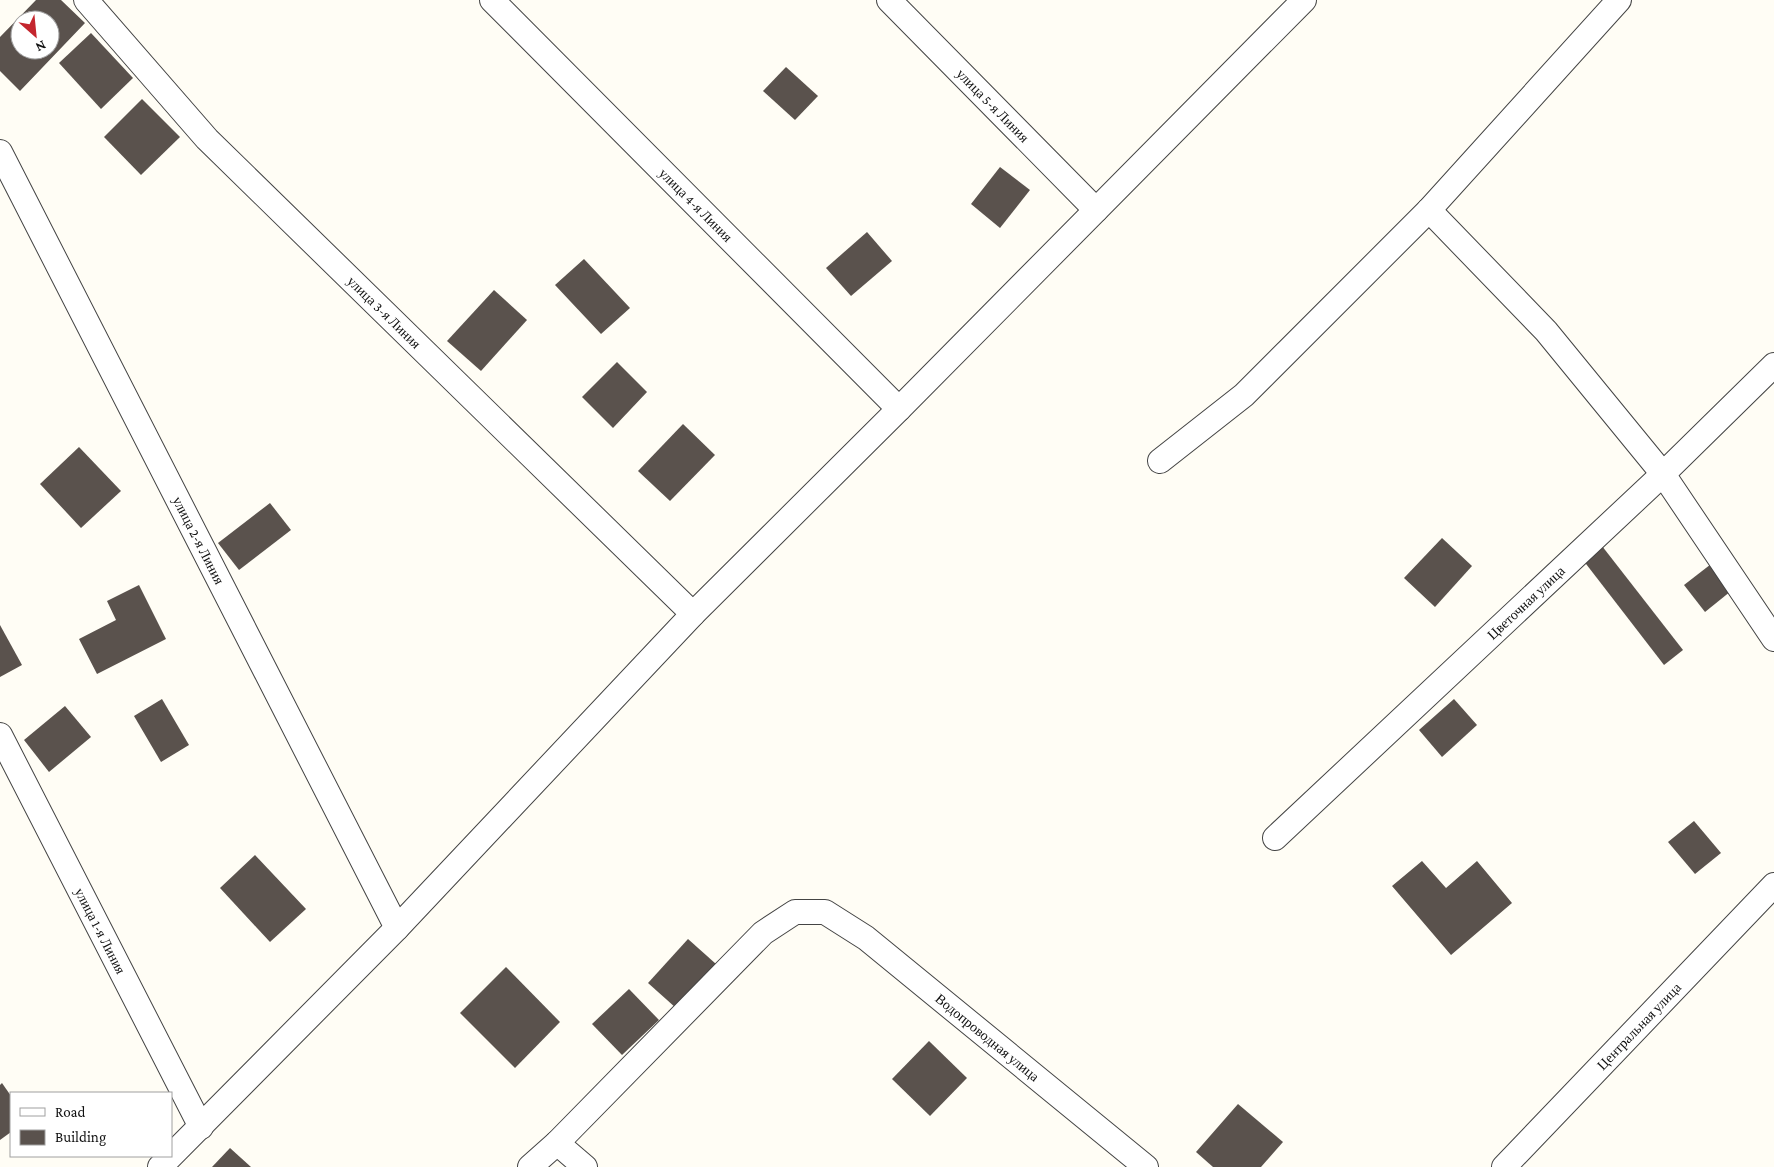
<svg xmlns="http://www.w3.org/2000/svg" width="1774" height="1167" font-family="'Crimson Pro',serif">
<style>
.building{fill:#5a524d;fill-rule:evenodd}
.lines{fill:none;stroke-linecap:round;stroke-linejoin:round}
.street-casing{stroke:#444;stroke-width:26}
.street{stroke:#fff;stroke-width:24}
.labels{text-anchor:middle;dominant-baseline:central;stroke-width:5;stroke-linejoin:round;paint-order:stroke}
.street-label{font-size:14px;fill:#111;stroke:#fff}
</style>
<rect width="100%" height="100%" fill="#fffdf5"/>
<g class="building">
<path d="M36,0H61L85,23L20,91L0,71V37ZM20,20H50V50H20Z"/>
<path d="M91,33L133,78L101,109L59,63Z"/>
<path d="M786,67L818,96L795,120L763,91Z"/>
<path d="M142,99L180,137L141,175L104,137Z"/>
<path d="M1000,167L1030,190L1000,228L971,204Z"/>
<path d="M867,232L892,261L851,296L826,268Z"/>
<path d="M584,259L630,308L601,334L555,285Z"/>
<path d="M494,290L527,320L481,371L447,341Z"/>
<path d="M617,362L647,392L613,428L582,397Z"/>
<path d="M683,424L715,455L670,501L638,471Z"/>
<path d="M79,447L121,491L81,528L40,484Z"/>
<path d="M270,503L291,530L239,570L218,543Z"/>
<path d="M1442,538L1472,566L1435,607L1404,578Z"/>
<path d="M1602,546L1683,650L1664,665L1583,560Z"/>
<path d="M1715,561L1736,587L1705,612L1684,585Z"/>
<path d="M139,585L166,639L97,674L79,639L116,620L107,601Z"/>
<path d="M0,625L22,665L0,677Z"/>
<path d="M162,699L189,745L161,762L134,716Z"/>
<path d="M1454,699L1477,725L1442,757L1419,730Z"/>
<path d="M65,706L91,737L49,772L24,740Z"/>
<path d="M1694,821L1721,853L1695,874L1668,842Z"/>
<path d="M255,855L306,909L270,942L220,888Z"/>
<path d="M1422,861L1446,888L1477,861L1512,903L1451,955L1392,886Z"/>
<path d="M688,939L716,964L676,1008L648,983Z"/>
<path d="M506,967L560,1022L515,1068L460,1013Z"/>
<path d="M629,989L659,1020L622,1055L592,1024Z"/>
<path d="M929,1041L967,1078L930,1116L892,1079Z"/>
<path d="M2,1083L11,1096V1132L0,1140V1085Z"/>
<path d="M1238,1104L1283,1142L1261,1167H1213L1196,1152Z"/>
<path d="M230,1148L251,1167H212Z"/>
</g>
<g class="lines">
<defs>
<g id="street">
<path id="s1" d="M86,0L207,139L693,614"/>
<path id="s2" d="M492,0L899,409"/>
<path id="s3" d="M889,0L1096,210"/>
<path id="s4" d="M0,152L397,928"/>
<path d="M1429,210L1546,331L1663,474L1774,639"/>
<path d="M1160,461L1244,395L1429,210L1619,0"/>
<path id="s5" d="M0,735L201,1127"/>
<path id="s6" d="M1275,838L1663,474L1774,365"/>
<path d="M557,1143L585,1167"/>
<path d="M160,1167L397,928L693,614L899,409L1304,0"/>
<path id="s7" d="M530,1167L557,1143L763,933L795,912H825L866,938L1146,1167"/>
<path id="s8" d="M1504,1167L1774,885"/>
</g>
</defs>
<use href="#street" class="street-casing"/>
<use href="#street" class="street"/>
</g>
<g class="labels">
<g class="street-label">
<text stroke="none"><textPath href="#s3" startOffset="148">улица 5-я Линия</textPath></text>
<text stroke="none"><textPath href="#s2" startOffset="289">улица 4-я Линия</textPath></text>
<text stroke="none"><textPath href="#s1" startOffset="432">улица 3-я Линия</textPath></text>
<text stroke="none"><textPath href="#s4" startOffset="436">улица 2-я Линия</textPath></text>
<text stroke="none"><textPath href="#s6" startOffset="344">Цветочная улица</textPath></text>
<text stroke="none"><textPath href="#s5" startOffset="220">улица 1-я Линия</textPath></text>
<text stroke="none"><textPath href="#s8" startOffset="195">Центральная улица</textPath></text>
<text stroke="none"><textPath href="#s7" startOffset="604">Водопроводная улица</textPath></text>
</g>
</g>
<rect x="10" y="1092" width="162" height="65" fill="#ffffff" stroke="#a0a0a0"/>
<rect x="20" y="1108" width="25" height="8" fill="#ffffff" stroke="#a0a0a0"/>
<text x="55" y="1117" font-size="15" fill="#111111">Road</text>
<rect x="20" y="1130" width="25" height="15" fill="#5a524d" stroke="#a0a0a0"/>
<text x="55" y="1142" font-size="15" fill="#111111">Building</text>
<g transform="translate(35 35) rotate(153)"><circle r="24" fill="#ffffff" stroke="#a0a0a0"/>
<path d="M0-4L9 19L0 12L-9 19Z" fill="#c4262e"/>
<text y="-8" font-size="14" font-weight="bold" text-anchor="middle" fill="#111111">N</text>
</g>
</svg>
